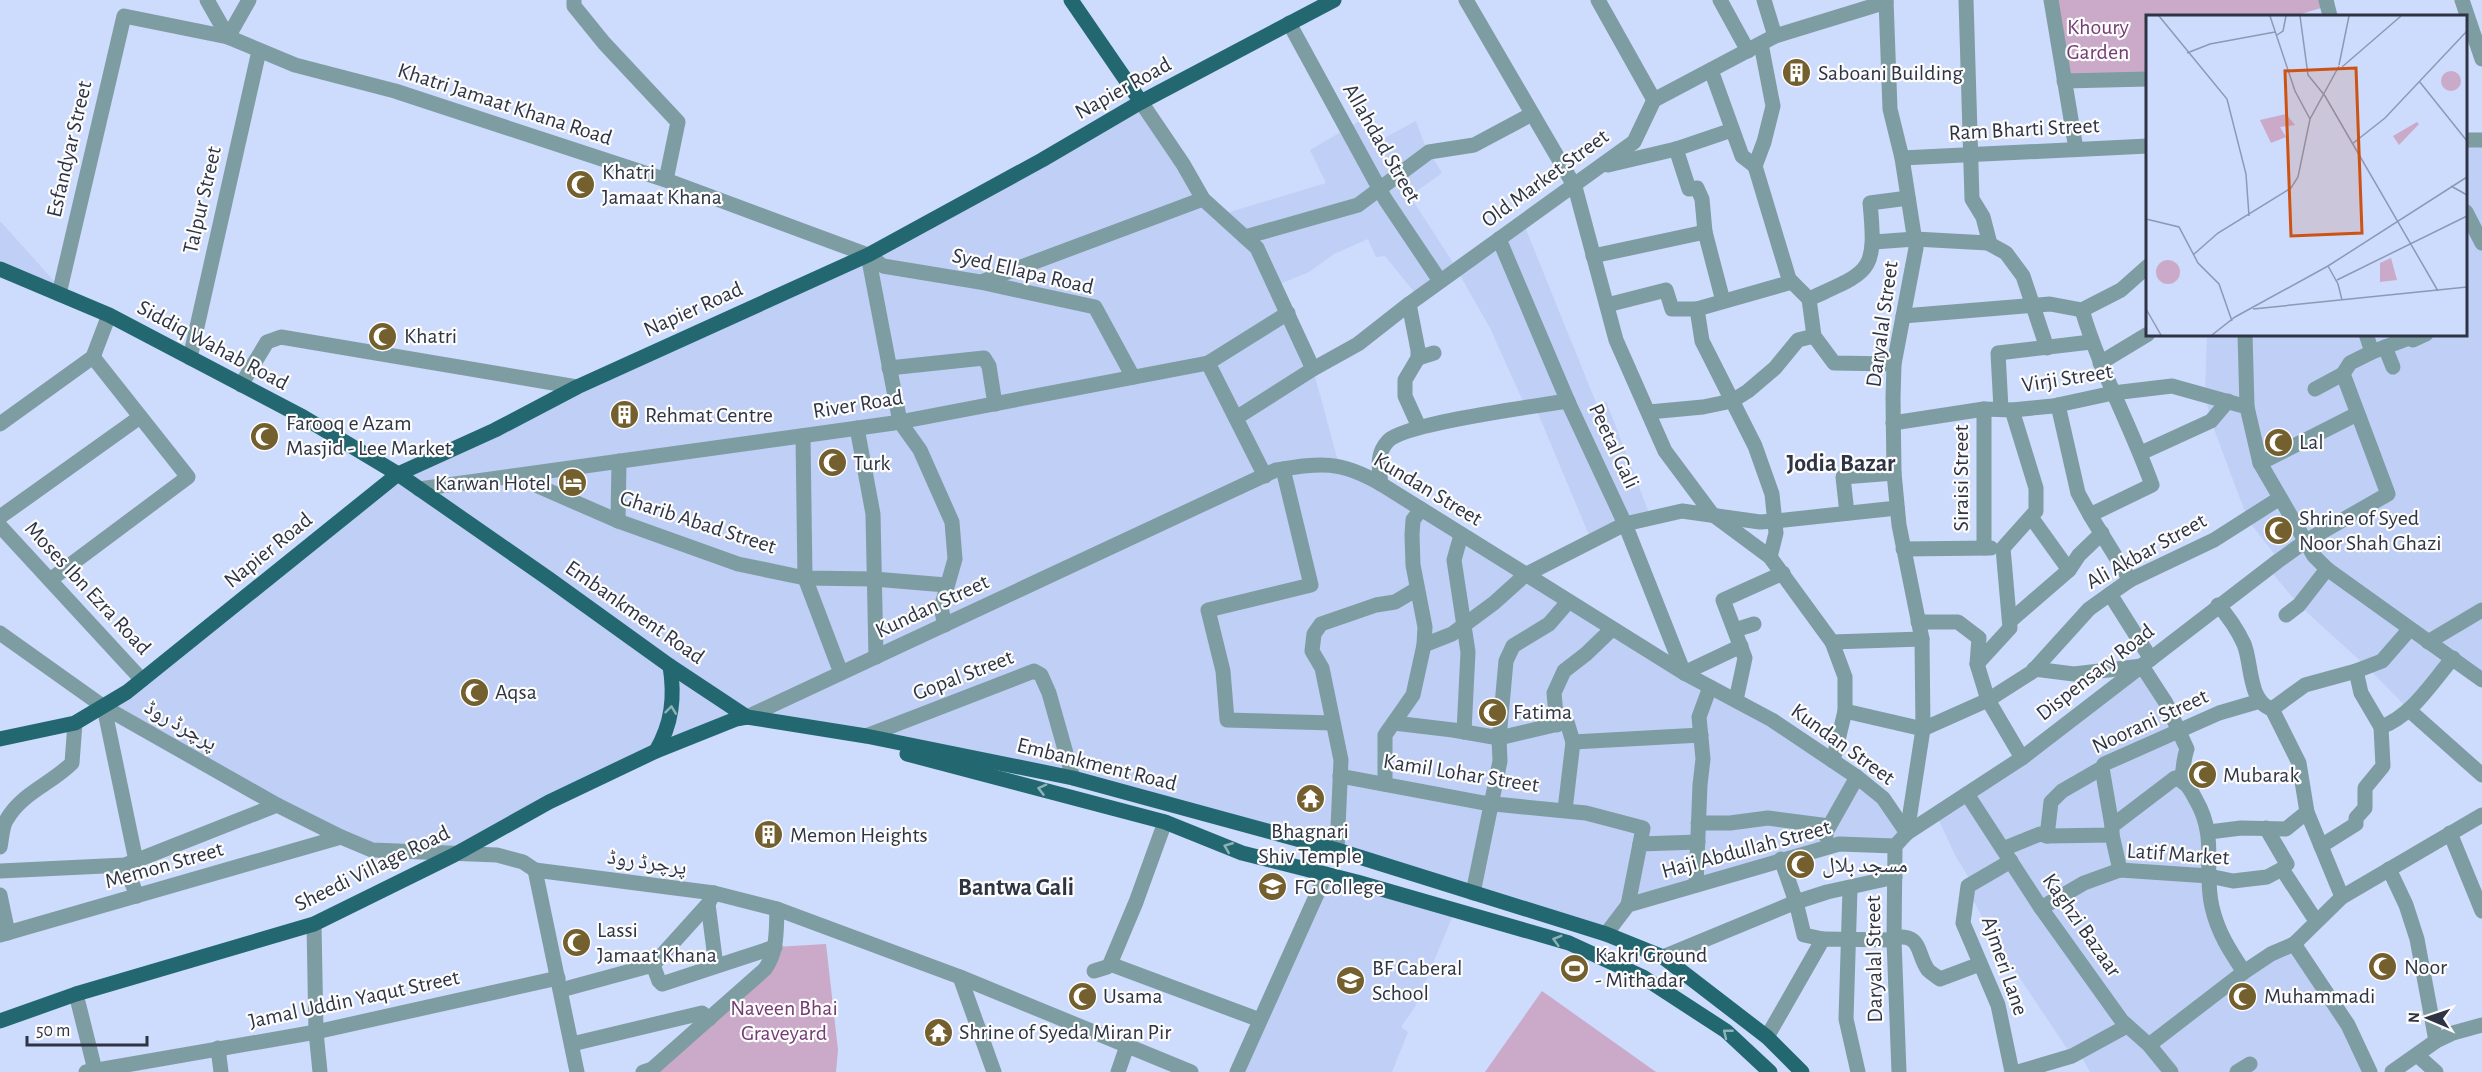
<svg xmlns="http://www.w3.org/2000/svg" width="2482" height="1072" font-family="'Alegreya Sans','Noto Naskh Arabic',sans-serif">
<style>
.built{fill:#bfcff6}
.green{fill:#caaac8}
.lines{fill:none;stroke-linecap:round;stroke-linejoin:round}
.minor{stroke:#7d9da2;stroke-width:15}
.major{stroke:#236871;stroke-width:15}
.oneway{stroke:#90b2b6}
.labels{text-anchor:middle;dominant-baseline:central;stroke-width:4.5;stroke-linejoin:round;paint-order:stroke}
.park-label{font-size:22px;fill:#753c74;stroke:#fcfcfc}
.poi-label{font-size:22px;fill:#2e3444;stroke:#fcfcfc;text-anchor:start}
.street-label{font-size:22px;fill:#2e3444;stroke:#fcfcfc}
.neighbourhood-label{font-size:24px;font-weight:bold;fill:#2e3444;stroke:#fcfcfc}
.inset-road{fill:none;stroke:#8d98b3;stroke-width:1.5}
.view{fill:#cc5314;fill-opacity:0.15;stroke:#cc5314;stroke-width:3}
.inset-edge{fill:none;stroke:#2e3444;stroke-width:3}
</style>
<rect width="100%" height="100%" fill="#cddbfd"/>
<g class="built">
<path d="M1135,106L1220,215L1326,183L1310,150L1370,115L1382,139L1416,121L1424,143L1442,173L1410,196L1457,269L1523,222L1597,405L1606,401L1651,518L1591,540L1535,406L1526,408L1490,328L1457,270L1419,298L1385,256L1376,257L1368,239L1334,254L1309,272L1275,286L1313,369L1339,465L1857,777L1907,833L1895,846L1838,844L1628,905L1606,934L1073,778L747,717L398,474L868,255Z"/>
<path d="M2466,140H2482V671L2453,659L2409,710L2367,667L2299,605L2268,568L2279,560L2248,520L2211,421L2205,395L2207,335L2466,334Z"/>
<path d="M0,221L62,290L0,270Z"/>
<path d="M398,476L737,718L453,852L372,849L104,707Z"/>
<path d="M2142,666L2166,703L2182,762L2203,812L2212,905L2244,972L2294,944L2370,1072H2090L2079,1052L2072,1056L1997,944L1968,891L1972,883L1955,855L1936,814Z"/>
<path d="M1323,873L1455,910L1415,1007L1401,1027L1408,1032L1392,1072H1238Z"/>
</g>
<g class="green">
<path d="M2051,0H2326L2328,6L2294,16H2148L2147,79L2064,81Z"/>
<path d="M826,944L838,1050L836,1072H653L765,969L775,947Z"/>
<path d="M1542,991L1656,1072H1485Z"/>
</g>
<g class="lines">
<g class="minor">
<path d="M207,0L228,37"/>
<path d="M574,0V6L604,43L678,122L666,180"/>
<path d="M1466,0L1575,187L1616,340L1665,451L1712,514L1770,557L1832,642L1845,677V711L1833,761"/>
<path d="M1598,0L1654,100"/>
<path d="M1720,0L1748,51"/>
<path d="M1764,0L1775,36"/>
<path d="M1886,0L1890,109L1902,158L1916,248L1894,364L1893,398L1894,473L1899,525L1922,639L1923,729L1907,833"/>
<path d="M1966,0L1972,199L1983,217L1990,244"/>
<path d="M2051,0L2076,149"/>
<path d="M2326,0L2330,16"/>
<path d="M2462,0L2482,59"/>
<path d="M1289,23L1385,199L1440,281"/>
<path d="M228,37L249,0"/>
<path d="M1761,44L1773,106L1764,142L1755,166L1789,279L1809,299L1814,336L1834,363L1894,364"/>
<path d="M1711,70L1742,156L1755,166"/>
<path d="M2064,81L2148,79"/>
<path d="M1141,102L1183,164L1203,199L1257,248L1313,369"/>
<path d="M2466,140H2482"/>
<path d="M1676,149L1689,189L1697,188L1702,199L1705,232L1723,301"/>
<path d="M1902,158L2148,146"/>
<path d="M1608,165L1676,149L1732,130"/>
<path d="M2466,212L2482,243"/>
<path d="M1245,237L1358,205L1429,152L1474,145L1532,114"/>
<path d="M1499,239L1569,404L1625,524L1684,673L1741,646"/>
<path d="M1874,242L1915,239L1988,243L2006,253L2023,276L2047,348"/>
<path d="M868,255L900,422L920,450L952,522L955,559L941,608L945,625"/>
<path d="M1593,256L1705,232"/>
<path d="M981,282L1203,199"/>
<path d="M59,294L124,16L228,37L295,65L395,91L666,180L868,255L883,266L980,282L1095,307L1133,377"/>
<path d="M1809,299C1870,271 1877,274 1870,203L1908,198"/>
<path d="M1409,304L1418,350V358L1405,380V396L1419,427"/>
<path d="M1607,305L1666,290L1672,309H1697L1792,282"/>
<path d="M1697,309L1702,341L1755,446L1772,494L1776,533L1770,557"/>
<path d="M2082,310C2100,371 2131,426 2152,485L2090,515L2130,580"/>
<path d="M1903,316L2050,304L2082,310L2121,290L2148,266"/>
<path d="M2245,334L2247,407L2260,463L2314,556L2327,569L2482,680"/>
<path d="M2385,347L2393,367"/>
<path d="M2372,352L2409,338L2413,340L2426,334"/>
<path d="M190,358L259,51"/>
<path d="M1418,358L1434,353"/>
<path d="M1208,363L1265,476"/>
<path d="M2100,363L2148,334"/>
<path d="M889,368L984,358L989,366L995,404"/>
<path d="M241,385L267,342L281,337L577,387"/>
<path d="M2315,389L2343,374"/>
<path d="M2058,405L2078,493L2090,515"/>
<path d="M2001,409L1998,353L2091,342"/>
<path d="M1649,412L1703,407L1732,401L1748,391L1775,368L1798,340L1814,336"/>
<path d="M1236,418L1313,369L1358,344L1409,304L1617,154L1634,142L1654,100L1775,36L1886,2"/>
<path d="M1893,423L1984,409L2012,410L2053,406L2113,393L2172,386L2247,407"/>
<path d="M0,424L93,357L109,315"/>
<path d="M857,428L873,514L876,657"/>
<path d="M803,436L805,578L841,673"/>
<path d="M2141,453L2211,421L2228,401"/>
<path d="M2260,463L2357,414"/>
<path d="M1283,469L1311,585L1208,610L1223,671L1227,720L1333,723"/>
<path d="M515,476L618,521L738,564L805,578L874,579L946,585"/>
<path d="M1381,484C1379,467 1376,454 1388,441C1405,423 1537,406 1568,401"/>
<path d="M419,489L894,423L1208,363L1288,313"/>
<path d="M1847,513L1843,477L1894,473"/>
<path d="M0,517L140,417"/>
<path d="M2031,517L2069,570"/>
<path d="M618,521L619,461"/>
<path d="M0,526L142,680"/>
<path d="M1461,535L1454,560L1468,652L1464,732"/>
<path d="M1984,548V409"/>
<path d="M1903,549L1991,548"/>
<path d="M50,580L188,477L93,357"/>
<path d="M2110,594L2151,659"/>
<path d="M2218,605C2229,617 2237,629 2244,644C2252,663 2248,702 2272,709L2299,763L2307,812L2342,897"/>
<path d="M2286,615L2299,605L2327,569"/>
<path d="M2010,621L2069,570L2079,555L2102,533"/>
<path d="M1918,622H1958L1979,638L1977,664L1988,700L2022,758"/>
<path d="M1735,630L1754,624"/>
<path d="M0,633L104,707L277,805L341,837L372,850L497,855L523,862L535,870L714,893L777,909L960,977L1191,1072"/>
<path d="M1832,642L1922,639"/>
<path d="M2428,642L2482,610"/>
<path d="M1424,645L1452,634L1494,603L1525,575L1625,524L1682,511L1760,522L1775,521L1897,508"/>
<path d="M1977,664L2010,628L2003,548L2036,511V488L2012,410"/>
<path d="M2034,669L2074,674L2142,666L2166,703L2187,749C2183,760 2184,769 2181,780"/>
<path d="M1736,700L1745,658L1723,600L1783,573"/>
<path d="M104,707L136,861"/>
<path d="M2272,709L2305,685L2356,671L2382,661L2409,630"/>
<path d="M2409,710L2482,775"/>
<path d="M1845,711L1923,729L1988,700L2032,672L2089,609L2110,594L2130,580L2214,540L2280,498"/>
<path d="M747,717L1276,470C1321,463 1339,460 1381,484L1684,673L1772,720L1857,777L1883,798L1907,833"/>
<path d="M1394,723L1453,730L1499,738L1567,722L1573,742L1701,735"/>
<path d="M1557,725L1554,693L1564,671L1586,654L1612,629"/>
<path d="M2381,727C2412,716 2432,682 2453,658"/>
<path d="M866,736L1034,671L1041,675L1049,693L1073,778"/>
<path d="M2102,768L2112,826"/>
<path d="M1340,776L1484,803L1586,813L1643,828L1640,844"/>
<path d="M1385,784V735L1413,695L1424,645L1425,627L1413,565L1412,535L1413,520L1421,509"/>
<path d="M1967,794L2041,908L2122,1021L2149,1045L2171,1072"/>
<path d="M1565,810L1573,742"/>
<path d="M1698,823H1730L1768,818L1829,826"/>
<path d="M2266,828L2287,864L2282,869L2316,921"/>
<path d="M2209,832L2241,828L2286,829L2307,812"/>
<path d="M2450,833L2482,911"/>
<path d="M2112,835L2120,870"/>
<path d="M1826,836V832L1857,777"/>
<path d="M2047,836L2051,802L2062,791L2102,768L2104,764L2219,713L2260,701"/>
<path d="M1895,846L1894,940L1899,1072"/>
<path d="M2321,846L2356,824V818L2365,808V788L2383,766L2381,727L2361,693L2356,671"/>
<path d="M0,847C2,838 2,826 7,819C22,793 51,784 72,763L75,723"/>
<path d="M2003,849L2040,834L2047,836L2112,835V826L2175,778C2187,782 2190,789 2196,800C2218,838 2203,868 2212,907C2218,933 2230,951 2244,972"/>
<path d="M1337,850L1341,760L1322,668L1312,651L1314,634L1321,624L1376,605L1395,602L1417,589"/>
<path d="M1781,859L1796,902L1827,892L1895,877"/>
<path d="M2011,861L1968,886L1963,923L1998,1005L2012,1072"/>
<path d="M125,865L137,896"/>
<path d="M2389,869L2406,905L2417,939L2436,1041"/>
<path d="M535,870L577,1072"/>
<path d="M0,871L125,865L277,805"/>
<path d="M1696,885L1700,785L1703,759L1699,717L1710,687"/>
<path d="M1850,889L1846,1019L1858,1072"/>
<path d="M1473,893L1500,761L1499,738L1506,661L1513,646L1549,624L1568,602"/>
<path d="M0,895L8,933"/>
<path d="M708,904L716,966"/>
<path d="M1628,905L1640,844L1698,842"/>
<path d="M2041,908L2084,883L2120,870L2209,876L2233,881L2267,877L2282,869"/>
<path d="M314,924L316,1032L320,1072"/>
<path d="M1606,934L1628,905L1839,844L1895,846L1907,833L2022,758L2278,561L2306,541L2388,494L2343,374L2350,363L2372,352L2366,334"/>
<path d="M0,935L341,837"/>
<path d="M1895,937C1923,935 1916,953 1928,970C1931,973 1936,976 1940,979L1980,964"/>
<path d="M2294,944L2348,1025L2370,1072"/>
<path d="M1663,957L1796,902L1804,935L1823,939"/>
<path d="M1110,964L1260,1020"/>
<path d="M653,965L659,981L662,984L775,947"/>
<path d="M1094,971L1107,967L1110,964L1136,902L1165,822"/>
<path d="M960,977L994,1072"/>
<path d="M561,990L653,965L708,904L714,893"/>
<path d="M76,994L95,1070"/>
<path d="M1767,1037L1823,939L1894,940"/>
<path d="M572,1044L702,1013L709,1019"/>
<path d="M2149,1045L2244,972L2271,954L2294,944L2342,897L2482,815"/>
<path d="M218,1048L221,1072"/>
<path d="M2417,1055L2436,1072"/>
<path d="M86,1072L316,1032L558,978"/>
<path d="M643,1072L652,1069L765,969C778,951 776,930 777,909"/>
<path d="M1118,1072L1127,1046"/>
<path d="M1237,1072L1326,874"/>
<path d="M2018,1072L2072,1056L2127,1026"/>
<path d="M2237,1072L2250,1064"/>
<path d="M2392,1072L2436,1041L2453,1033L2482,1025"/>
</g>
<g class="major">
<path d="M1071,0L1141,102"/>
<path d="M0,269L109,315L303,417L398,474L549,579L670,666L747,717L866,736L1073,778L1337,850L1606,934L1663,957L1767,1037L1802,1072"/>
<path d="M0,739L75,723L127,692L398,474L495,430L577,387L868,255L1042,160L1141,102L1334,0"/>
<path d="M656,751C672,724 675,697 670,666"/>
<path d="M907,754L1165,822L1242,853L1357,882L1569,943L1643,977L1726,1031L1770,1072"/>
<path d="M0,1021L76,994L314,924L454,855L549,802L656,751L736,719L747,717"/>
</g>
</g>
<defs><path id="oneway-chevron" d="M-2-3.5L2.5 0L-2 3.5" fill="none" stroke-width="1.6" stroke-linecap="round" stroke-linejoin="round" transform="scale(1.5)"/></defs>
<g class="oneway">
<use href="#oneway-chevron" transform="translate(671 710) rotate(-83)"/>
<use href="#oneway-chevron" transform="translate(1042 789) rotate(-165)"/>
<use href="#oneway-chevron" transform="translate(1228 847) rotate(-158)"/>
<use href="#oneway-chevron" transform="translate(1557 940) rotate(-164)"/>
<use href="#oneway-chevron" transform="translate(1727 1033) rotate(-141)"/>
</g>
<defs>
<symbol id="building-disc" viewBox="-11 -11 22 22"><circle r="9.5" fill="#74602f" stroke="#fcfcfc"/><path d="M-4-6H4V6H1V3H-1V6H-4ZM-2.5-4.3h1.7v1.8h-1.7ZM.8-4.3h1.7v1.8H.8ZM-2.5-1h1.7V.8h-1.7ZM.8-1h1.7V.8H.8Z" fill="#fff"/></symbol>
<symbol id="mosque-disc" viewBox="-11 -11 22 22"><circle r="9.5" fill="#74602f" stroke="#fcfcfc"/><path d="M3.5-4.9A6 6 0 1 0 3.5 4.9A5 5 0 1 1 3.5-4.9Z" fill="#fff"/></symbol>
<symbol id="hotel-disc" viewBox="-11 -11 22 22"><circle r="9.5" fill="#74602f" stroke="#fcfcfc"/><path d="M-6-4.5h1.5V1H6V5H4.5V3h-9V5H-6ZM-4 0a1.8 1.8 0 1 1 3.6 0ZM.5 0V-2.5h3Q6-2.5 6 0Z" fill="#fff"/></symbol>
<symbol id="temple-disc" viewBox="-11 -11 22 22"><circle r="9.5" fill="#74602f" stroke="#fcfcfc"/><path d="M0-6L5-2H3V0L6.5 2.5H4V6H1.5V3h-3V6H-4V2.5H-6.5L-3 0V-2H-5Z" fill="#fff"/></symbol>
<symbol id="university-disc" viewBox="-11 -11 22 22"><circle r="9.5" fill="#74602f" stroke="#fcfcfc"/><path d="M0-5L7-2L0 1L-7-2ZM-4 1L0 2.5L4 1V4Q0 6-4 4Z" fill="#fff"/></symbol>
<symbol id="stadium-disc" viewBox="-11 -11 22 22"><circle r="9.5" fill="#74602f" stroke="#fcfcfc"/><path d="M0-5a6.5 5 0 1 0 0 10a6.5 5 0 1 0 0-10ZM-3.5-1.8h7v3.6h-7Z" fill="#fff"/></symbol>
</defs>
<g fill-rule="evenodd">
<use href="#building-disc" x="1780" y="56" width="33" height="33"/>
<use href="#mosque-disc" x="564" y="168" width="33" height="33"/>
<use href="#mosque-disc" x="366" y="320" width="33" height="33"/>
<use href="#building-disc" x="608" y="398" width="33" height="33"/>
<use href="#mosque-disc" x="248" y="420" width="33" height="33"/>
<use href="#mosque-disc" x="2262" y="426" width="33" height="33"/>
<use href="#mosque-disc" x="816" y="446" width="33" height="33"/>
<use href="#hotel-disc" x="556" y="466" width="33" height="33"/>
<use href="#mosque-disc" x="2262" y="514" width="33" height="33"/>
<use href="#mosque-disc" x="458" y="676" width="33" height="33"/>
<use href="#mosque-disc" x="1476" y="696" width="33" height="33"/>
<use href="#mosque-disc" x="2186" y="758" width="33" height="33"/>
<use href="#temple-disc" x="1294" y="782" width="33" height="33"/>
<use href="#building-disc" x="752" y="818" width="33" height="33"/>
<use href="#mosque-disc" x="1784" y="848" width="33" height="33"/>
<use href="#university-disc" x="1256" y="870" width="33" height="33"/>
<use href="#mosque-disc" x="560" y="926" width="33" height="33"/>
<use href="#mosque-disc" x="2366" y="950" width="33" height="33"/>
<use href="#stadium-disc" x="1558" y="952" width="33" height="33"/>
<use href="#university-disc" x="1334" y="964" width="33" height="33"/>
<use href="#mosque-disc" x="1066" y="980" width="33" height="33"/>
<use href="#mosque-disc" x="2226" y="980" width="33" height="33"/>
<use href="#temple-disc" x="922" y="1016" width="33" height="33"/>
</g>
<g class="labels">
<g class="park-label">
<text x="2098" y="27">Khoury<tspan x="2098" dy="25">Garden</tspan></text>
<text x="784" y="1008">Naveen Bhai<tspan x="784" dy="25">Graveyard</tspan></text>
</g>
<g class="poi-label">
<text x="1818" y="73">Saboani Building</text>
<text x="602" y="172">Khatri<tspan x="602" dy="25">Jamaat Khana</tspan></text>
<text x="404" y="336">Khatri</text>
<text x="645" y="415">Rehmat Centre</text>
<text x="286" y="423">Farooq e Azam<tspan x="286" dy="25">Masjid - Lee Market</tspan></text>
<text x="2299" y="442">Lal</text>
<text x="853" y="463">Turk</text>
<text x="551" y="483" text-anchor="end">Karwan Hotel</text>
<text x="2299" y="518">Shrine of Syed<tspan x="2299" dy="25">Noor Shah Ghazi</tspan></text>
<text x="495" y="692">Aqsa</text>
<text x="1513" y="712">Fatima</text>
<text x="2223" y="775">Mubarak</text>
<text x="1310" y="831" text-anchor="middle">Bhagnari<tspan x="1310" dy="25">Shiv Temple</tspan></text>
<text x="790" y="835">Memon Heights</text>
<text x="1822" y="865">مسجد بلال</text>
<text x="1294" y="887">FG College</text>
<text x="597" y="930">Lassi<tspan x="597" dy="25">Jamaat Khana</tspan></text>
<text x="1595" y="955">Kakri Ground<tspan x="1595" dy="25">- Mithadar</tspan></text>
<text x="2404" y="967">Noor</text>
<text x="1372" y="968">BF Caberal<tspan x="1372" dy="25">School</tspan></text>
<text x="1103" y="996">Usama</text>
<text x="2264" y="996">Muhammadi</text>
<text x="959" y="1032">Shrine of Syeda Miran Pir</text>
</g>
<g class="street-label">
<text transform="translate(1123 88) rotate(-29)">Napier Road</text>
<text transform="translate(505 104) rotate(18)">Khatri Jamaat Khana Road</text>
<text transform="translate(2024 129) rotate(-3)">Ram Bharti Street</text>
<text transform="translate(1382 143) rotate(60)">Allahdad Street</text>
<text transform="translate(69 149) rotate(-77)">Esfandyar Street</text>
<text transform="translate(1545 178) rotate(-36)">Old Market Street</text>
<text transform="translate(202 200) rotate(-77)">Talpur Street</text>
<text transform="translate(1023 271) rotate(13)">Syed Ellapa Road</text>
<text transform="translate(693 309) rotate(-24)">Napier Road</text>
<text transform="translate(1882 324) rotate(-82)">Daryalal Street</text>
<text transform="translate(213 345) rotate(28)">Siddiq Wahab Road</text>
<text transform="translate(2067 378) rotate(-9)">Virji Street</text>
<text transform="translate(858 404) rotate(-9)">River Road</text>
<text transform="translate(1614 446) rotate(65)">Peetal Gali</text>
<text transform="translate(1961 478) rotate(-90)">Siraisi Street</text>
<text transform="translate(1428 489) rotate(31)">Kundan Street</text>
<text transform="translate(698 522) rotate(18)">Gharib Abad Street</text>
<text transform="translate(268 550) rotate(-39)">Napier Road</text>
<text transform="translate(2146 551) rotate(-29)">Ali Akbar Street</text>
<text transform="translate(88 588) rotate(47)">Moses Ibn Ezra Road</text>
<text transform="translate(932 606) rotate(-25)">Kundan Street</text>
<text transform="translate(635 612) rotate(35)">Embankment Road</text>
<text transform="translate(2095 672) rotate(-38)">Dispensary Road</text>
<text transform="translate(963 675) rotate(-21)">Gopal Street</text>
<text transform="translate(2150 721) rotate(-25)">Noorani Street</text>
<text transform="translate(181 725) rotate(30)">پرچرڈ روڈ</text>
<text transform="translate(1843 744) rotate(36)">Kundan Street</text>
<text transform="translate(1097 764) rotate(14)">Embankment Road</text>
<text transform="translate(1461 773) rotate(9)">Kamil Lohar Street</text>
<text transform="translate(1746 849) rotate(-15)">Haji Abdullah Street</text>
<text transform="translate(2178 854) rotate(4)">Latif Market</text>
<text transform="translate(647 862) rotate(8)">پرچرڈ روڈ</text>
<text transform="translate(164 865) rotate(-16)">Memon Street</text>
<text transform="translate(372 868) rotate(-26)">Sheedi Village Road</text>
<text transform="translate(2082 925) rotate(55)">Kaghzi Bazaar</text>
<text transform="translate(1874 959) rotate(-91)">Daryalal Street</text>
<text transform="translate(2005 966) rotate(71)">Ajmeri Lane</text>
<text transform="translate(354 999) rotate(-12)">Jamal Uddin Yaqut Street</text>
</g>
<g class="neighbourhood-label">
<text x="1841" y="464">Jodia Bazar</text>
<text x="1016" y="888">Bantwa Gali</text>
</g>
</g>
<g transform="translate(2146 15)">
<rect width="321" height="321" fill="#cddbfd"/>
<path d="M295 66a10 10 0 1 1 20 0a10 10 0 1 1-20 0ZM140,99L149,110L134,112L140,122L125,128L114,105ZM271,107L273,109L253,130L247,121ZM245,243L251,265L234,267V248ZM10 257a12 12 0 1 1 24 0a12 12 0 1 1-24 0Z" fill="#caaac8"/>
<path class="inset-road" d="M13,1L81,84L100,159L103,201M124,1L149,76L164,104M154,1L162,60L179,81L292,276M131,20L137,16L140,1M41,38L64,29L129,17M193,50L203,1M196,52L255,1M273,66L321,126M206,129L239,103L321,16M305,171L321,180M0,204L33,212L52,248L73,269L86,306M47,240L72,218L145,173L152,162L164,104L193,51M182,251L192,269L196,285M191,265L321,201M0,294L15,320M107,294L321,272M66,320L89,302L182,251L321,162"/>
<path class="view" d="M210,53L216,218L145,221L139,56Z"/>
<rect width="321" height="321" class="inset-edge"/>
</g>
<g transform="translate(2428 1018) rotate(272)" stroke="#fcfcfc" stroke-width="4.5" paint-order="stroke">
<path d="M0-4.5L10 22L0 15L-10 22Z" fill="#2e3444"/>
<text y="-9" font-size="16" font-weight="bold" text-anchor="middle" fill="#2e3444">N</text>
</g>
<path d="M27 1036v9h120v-9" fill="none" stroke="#2e3444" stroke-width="3"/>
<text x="36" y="1036" font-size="18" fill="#2e3444" stroke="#fcfcfc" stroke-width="4.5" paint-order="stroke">50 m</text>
</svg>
